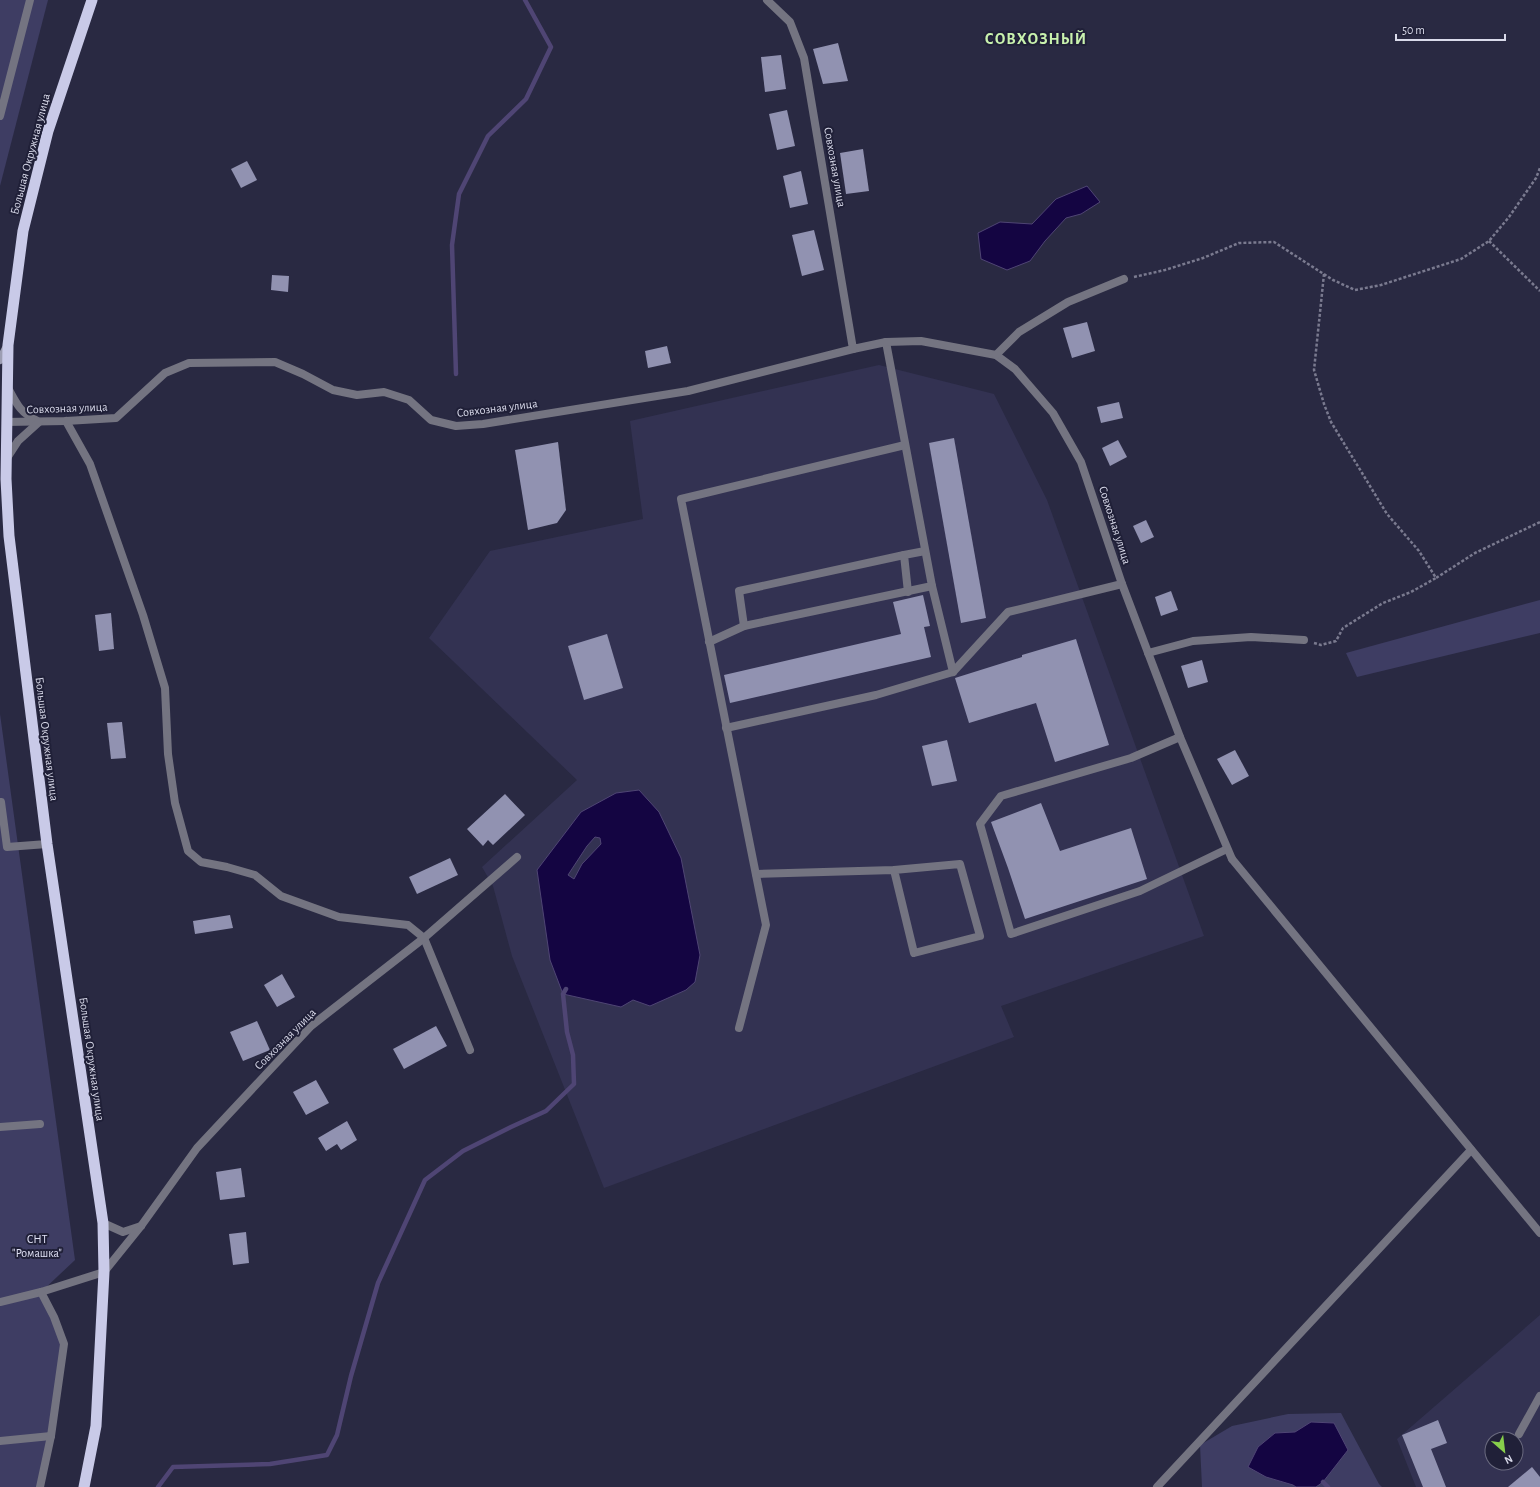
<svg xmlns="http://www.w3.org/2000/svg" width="1540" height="1487" font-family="'Alegreya Sans',sans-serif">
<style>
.built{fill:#333252;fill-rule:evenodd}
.green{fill:#3e3d63}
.water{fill:#140542;stroke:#4f4574;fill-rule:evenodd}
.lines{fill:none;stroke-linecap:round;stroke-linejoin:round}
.stream{stroke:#4f4574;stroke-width:4.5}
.building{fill:#9192b1}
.path{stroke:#7a7a8f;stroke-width:2.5;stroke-dasharray:3 2;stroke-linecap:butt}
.service{stroke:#747481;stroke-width:8}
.minor{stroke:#747481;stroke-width:8}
.tertiary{stroke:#747481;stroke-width:8}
.secondary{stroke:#9c9db2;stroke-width:8}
.trunk{stroke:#c9cae8;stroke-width:11}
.labels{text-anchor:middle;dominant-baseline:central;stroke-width:4;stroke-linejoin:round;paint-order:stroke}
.street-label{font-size:12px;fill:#d9daea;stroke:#202038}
.park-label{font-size:12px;fill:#e0e1f5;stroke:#202038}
.district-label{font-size:16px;font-weight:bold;letter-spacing:1px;fill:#c9f2ae;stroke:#202038}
</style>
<rect width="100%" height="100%" fill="#292942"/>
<g class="built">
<path d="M879,365L994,394L1047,500L1204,936L1001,1006L1014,1037L604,1188L512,956L493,886L482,867L577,780L429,638L490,551L643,519L630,421Z"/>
<path d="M1540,1315V1487H1416L1397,1439ZM1492,1439H1516V1463H1492Z"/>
</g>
<g class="green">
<path d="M0,0H48L0,186Z"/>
<path d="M1540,600V633L1357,677L1346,653Z"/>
<path d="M0,714L75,1260L41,1292L64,1344L40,1487H0Z"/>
<path d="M1341,1413L1379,1484L1382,1487H1202L1200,1445L1232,1426L1288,1414Z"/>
</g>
<g class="water">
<path d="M1087,186L1100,202L1081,214L1066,218L1045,241L1030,261L1007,270L981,259L978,233L1000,222L1032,224L1056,199Z"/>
<path d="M639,790L659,812L681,858L700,955L695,982L686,990L650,1006L633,1000L621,1007L563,994L550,960L537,870L581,812L616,793ZM595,837L600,838L601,844L582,864L574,879L568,875L587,846Z"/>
<path d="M1311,1422L1334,1423L1348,1450L1323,1482L1316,1487H1296L1293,1485L1266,1477L1248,1467L1258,1447L1275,1433L1295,1432Z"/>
</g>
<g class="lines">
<g class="stream">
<path d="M456,374L452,245L459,194L488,136L526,99L551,47L525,0"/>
<path d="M1323,1482L1328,1487"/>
<path d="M158,1487L173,1467L270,1464L327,1455L337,1435L351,1376L378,1283L425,1180L463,1151L511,1127L546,1111L574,1084L573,1055L567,1032L563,994L566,989"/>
</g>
</g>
<g class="building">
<path d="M838,43L848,81L823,84L813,49Z"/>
<path d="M781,55L786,89L765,92L761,57Z"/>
<path d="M787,110L795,146L777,150L769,114Z"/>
<path d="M863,149L869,191L846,194L840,153Z"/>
<path d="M247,161L257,180L241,188L231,169Z"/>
<path d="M801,171L808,204L790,208L783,176Z"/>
<path d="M814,230L824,270L802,276L792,235Z"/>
<path d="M272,275L289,276L288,292L271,290Z"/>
<path d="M1087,322L1095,351L1072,358L1063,328Z"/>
<path d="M667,346L671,363L648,368L645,351Z"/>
<path d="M1119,402L1123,418L1101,423L1097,407Z"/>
<path d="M954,438L986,618L961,623L929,443Z"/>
<path d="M1118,440L1127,457L1110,466L1102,448Z"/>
<path d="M558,442L566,510L557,523L528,530L515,450Z"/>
<path d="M1146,520L1154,537L1141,543L1133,526Z"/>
<path d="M1171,591L1178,610L1161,616L1155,597Z"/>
<path d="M923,595L930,626L924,627L931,657L730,703L724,675L901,634L893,602Z"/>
<path d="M111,613L114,649L99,651L95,615Z"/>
<path d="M607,634L623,688L584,700L568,646Z"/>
<path d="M1076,639L1109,745L1055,762L1036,703L969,723L955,678L1022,657V655Z"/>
<path d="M1202,660L1208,682L1188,688L1181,666Z"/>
<path d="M122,722L126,758L111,759L107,723Z"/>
<path d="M947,740L957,781L932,786L922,746Z"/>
<path d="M1235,750L1249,776L1232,785L1217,759Z"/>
<path d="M505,794L525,815L493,845L488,840L483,846L467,829Z"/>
<path d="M1041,803L1060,851L1131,828L1147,879L1025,919L1008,868L991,822Z"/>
<path d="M450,858L458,875L417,894L409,877Z"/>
<path d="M230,915L233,928L195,934L193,921Z"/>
<path d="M282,974L295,997L277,1007L264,985Z"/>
<path d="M257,1021L270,1050L243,1061L230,1032Z"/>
<path d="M436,1026L447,1046L404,1069L393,1049Z"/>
<path d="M316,1080L329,1103L306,1115L293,1092Z"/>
<path d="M347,1121L357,1140L341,1150L337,1144L326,1151L318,1138Z"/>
<path d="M241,1168L245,1197L220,1200L216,1172Z"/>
<path d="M246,1232L249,1263L233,1265L229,1234Z"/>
<path d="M1438,1420L1447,1443L1431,1449L1446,1487H1423L1402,1435Z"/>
<path d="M1532,1467L1540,1477V1487H1508Z"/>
</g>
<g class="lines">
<g class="path">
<path d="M1489,241L1540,291"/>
<path d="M1324,274L1314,370L1324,404L1331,422L1387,514L1419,551L1436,578L1475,553L1540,522"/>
<path d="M1134,277L1165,270L1203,258L1239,243L1274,242L1333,280L1355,290L1381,285L1461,259L1489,241L1509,217L1536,178L1540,168"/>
<path d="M1314,643L1321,645L1336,641L1343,628L1383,603L1411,592L1436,578"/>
</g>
<g class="service">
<path d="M908,592L904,555L925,551"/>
<path d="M744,626L739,591L904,555"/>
<path d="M709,642L744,626L932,586L886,342"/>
<path d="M953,672L1008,612L1122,584"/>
<path d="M726,728L876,695L953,672L932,586"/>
<path d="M1180,737L1131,758L1001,796L980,824L1011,934L1140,891L1227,849"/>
<path d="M1,802L7,847L47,844"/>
<path d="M1232,859L1540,1233"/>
<path d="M756,874L894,870L914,953L980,936L960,864L894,870"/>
<path d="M424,938L470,1050"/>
<path d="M739,1028L766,925L681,499L905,445"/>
<path d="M1519,1434L1540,1396"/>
<path d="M1157,1487L1471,1150"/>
</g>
<g class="minor">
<path d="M767,0L790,22L804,58L853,349L886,342L921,341L996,355L1015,369L1053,413L1081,462L1122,584L1180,737L1232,859"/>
<path d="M0,116L30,0"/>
<path d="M996,355L1019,332L1068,302L1124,279"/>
<path d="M66,421L90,464L143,615L165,688L168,754L175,803L188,851L201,862L227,867L255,875L281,896L339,917L408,925L424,938"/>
<path d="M1148,653L1193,641L1251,637L1304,640"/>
<path d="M0,1127L40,1124"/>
<path d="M103,1223L123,1232L141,1226"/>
<path d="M0,1302L41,1292L104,1272L141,1226L197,1148L311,1026L424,938L517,857"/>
<path d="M0,1441L51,1436"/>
<path d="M40,1487L51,1436L64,1344L54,1317L41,1292"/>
</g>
<g class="tertiary">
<path d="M7,386C16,402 19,412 36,420"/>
<path d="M6,422L66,421L116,418L165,373L189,363L275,362L303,374L333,390L357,395L384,392L409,400L431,420L456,426L483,424L688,391L853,349"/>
<path d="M7,458L18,441L39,422"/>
</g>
<path class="secondary" d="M0,360L7,346"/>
<path class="trunk" d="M84,1487L96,1426L104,1272L103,1223L47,844L9,536L6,479L8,345L23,231L48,131L92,0"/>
</g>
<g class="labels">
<g class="street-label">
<text transform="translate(30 154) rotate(-75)">Большая Окружная улица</text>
<text transform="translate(835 167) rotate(80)">Совхозная улица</text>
<text transform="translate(67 408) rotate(-2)">Совхозная улица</text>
<text transform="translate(497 408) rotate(-7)">Совхозная улица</text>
<text transform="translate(1115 525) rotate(72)">Совхозная улица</text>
<text transform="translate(47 739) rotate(83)">Большая Окружная улица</text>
<text transform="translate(285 1039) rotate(-45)">Совхозная улица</text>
<text transform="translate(92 1059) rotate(82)">Большая Окружная улица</text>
</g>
<g class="park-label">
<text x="37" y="1239">СНТ<tspan x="37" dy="14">"Ромашка"</tspan></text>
</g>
<g class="district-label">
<text x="1036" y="39">СОВХОЗНЫЙ</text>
</g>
</g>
<g transform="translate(1504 1451) rotate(152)"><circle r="19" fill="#202038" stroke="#6a6a7f"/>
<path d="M0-3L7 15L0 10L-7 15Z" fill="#87cf4b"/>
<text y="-6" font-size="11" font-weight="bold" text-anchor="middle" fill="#d9daea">N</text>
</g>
<path d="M1396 34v6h109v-6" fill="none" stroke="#d9daea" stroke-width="2"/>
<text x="1402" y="34" font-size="12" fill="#d9daea" stroke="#202038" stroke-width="3" paint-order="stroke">50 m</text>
</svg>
